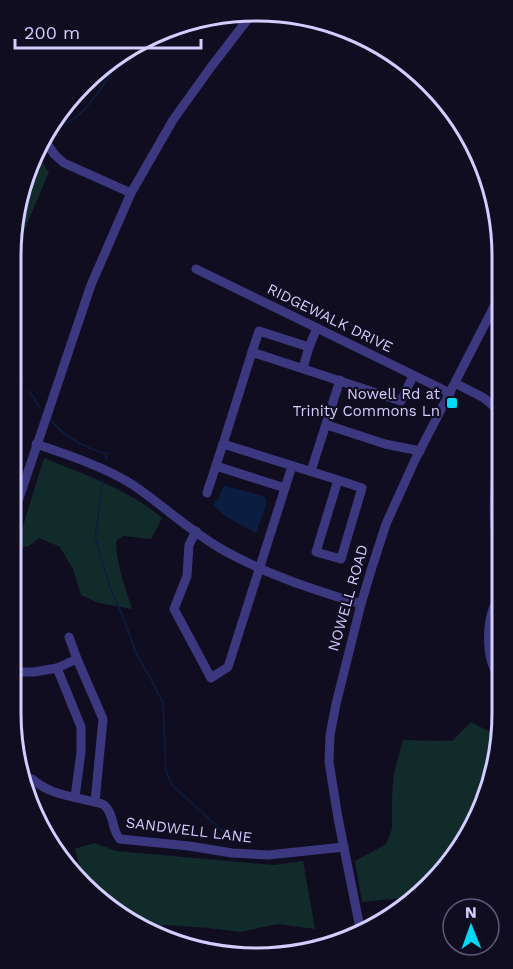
<svg xmlns="http://www.w3.org/2000/svg" width="513" height="969" font-family="'Work Sans',sans-serif">
<style>
.green{fill:#102b2a}
.water{fill:#0b1e41}
.lines{fill:none;stroke-linecap:round;stroke-linejoin:round}
.stream{stroke:#0b1e41;stroke-width:1.5}
.minor{stroke:#3c3880;stroke-width:9}
.poi-dot{fill:#01d9f7;stroke:#110d21;stroke-width:2}
.labels{text-anchor:middle;dominant-baseline:central;stroke-width:4.5;stroke-linejoin:round;paint-order:stroke}
.street-label{font-size:15px;fill:#d4cdff;stroke:#110d21}
.poi-label{font-size:15px;fill:#d4cdff;stroke:#110d21;text-anchor:end}
.rim{fill:none;stroke:#d4cdff;stroke-width:3}
</style>
<rect width="100%" height="100%" fill="#110d21"/>
<g class="green">
<path d="M37,155L49,172L11,261V241Z"/>
<path d="M44,458C85,475 128,489 162,518L151,539L123,536L116,541C116,564 125,587 132,609L99,603L81,595L73,569L60,547L39,538L29,546L16,549Z"/>
<path d="M471,722L496,735L500,736L470,835L419,897H411L362,902L355,861L386,844L392,829V797L394,773L403,740L452,741Z"/>
<path d="M94,843L117,851L274,865L303,861L315,929L278,924L240,932L209,928L165,925L146,929L120,917L84,884L75,849Z"/>
</g>
<path class="water" d="M225,486L263,496L266,499L265,508L256,533C242,525 224,518 214,505L215,500L219,499L222,489Z"/>
<g class="lines">
<g class="stream">
<path d="M47,132C57,127 67,124 76,117C92,105 113,71 124,53"/>
<path d="M11,356L23,381"/>
<path d="M29,391L40,407"/>
<path d="M51,420C62,436 88,449 107,454L106,459"/>
<path d="M103,480L95,538L111,590L124,619L136,653L154,685L163,703L166,771L172,785L228,836"/>
</g>
<g class="minor">
<path d="M42,137L55,155L64,163L131,193"/>
<path d="M196,269L450,393"/>
<path d="M252,352L259,331L309,347"/>
<path d="M303,368L309,347L317,328"/>
<path d="M455,383L484,398L501,412"/>
<path d="M327,425L385,444L420,451"/>
<path d="M36,444C66,454 107,468 133,485C164,506 192,533 225,551C268,575 314,590 361,604"/>
<path d="M501,449C495,468 493,507 495,527C496,534 498,540 501,546"/>
<path d="M216,466L285,488"/>
<path d="M311,471L340,380"/>
<path d="M338,480L362,488L341,559L316,552L338,480L223,444L252,352L401,401L413,376"/>
<path d="M207,493L223,444"/>
<path d="M11,522L91,285L131,193L173,120L211,67L251,15"/>
<path d="M196,531L189,545L187,576L174,609L211,678L228,667L292,466"/>
<path d="M502,592C485,615 483,659 502,681"/>
<path d="M69,637L77,659"/>
<path d="M57,668L77,659L103,719L95,802"/>
<path d="M11,672H34L57,668L81,727V752L75,797"/>
<path d="M22,779H32C51,795 67,795 90,801C94,802 100,803 104,805C115,814 111,830 120,839L189,846L232,853L268,855L344,847"/>
<path d="M361,933L338,818L329,762L330,735L336,704L361,604L373,564L386,524L415,460L501,293"/>
</g>
</g>
<rect class="poi-dot" x="446" y="397" width="12" height="12" rx="3"/>
<g class="labels">
<g class="street-label">
<text transform="translate(330 318) rotate(26)">RIDGEWALK DRIVE</text>
<text transform="translate(348 598) rotate(-74)">NOWELL ROAD</text>
<text transform="translate(189 830) rotate(7)">SANDWELL LANE</text>
</g>
<g class="poi-label">
<text x="440" y="394">Nowell Rd at<tspan x="440" dy="17">Trinity Commons Ln</tspan></text>
</g>
</g>
<path d="M0 0H513V969H0ZM256 21H257A235 235 0 0 1 492 256V713A235 235 0 0 1 257 948H256A235 235 0 0 1 21 713V256A235 235 0 0 1 256 21Z" fill="#110d21" fill-rule="evenodd"/>
<path class="rim" d="M256 21H257A235 235 0 0 1 492 256V713A235 235 0 0 1 257 948H256A235 235 0 0 1 21 713V256A235 235 0 0 1 256 21Z"/>
<g transform="translate(471 927) rotate(359)"><circle r="28" fill="#110d21" stroke="#5f5a7a" stroke-width="1.5"/>
<path d="M0-4.5L10 22L0 15L-10 22Z" fill="#01d9f7"/>
<text y="-9" font-size="16" font-weight="bold" text-anchor="middle" fill="#d4cdff">N</text>
</g>
<path d="M15 39v9h186v-9" fill="none" stroke="#d4cdff" stroke-width="3"/>
<text x="24" y="39" font-size="18" fill="#d4cdff" stroke="#110d21" stroke-width="4.5" paint-order="stroke">200 m</text>
</svg>
